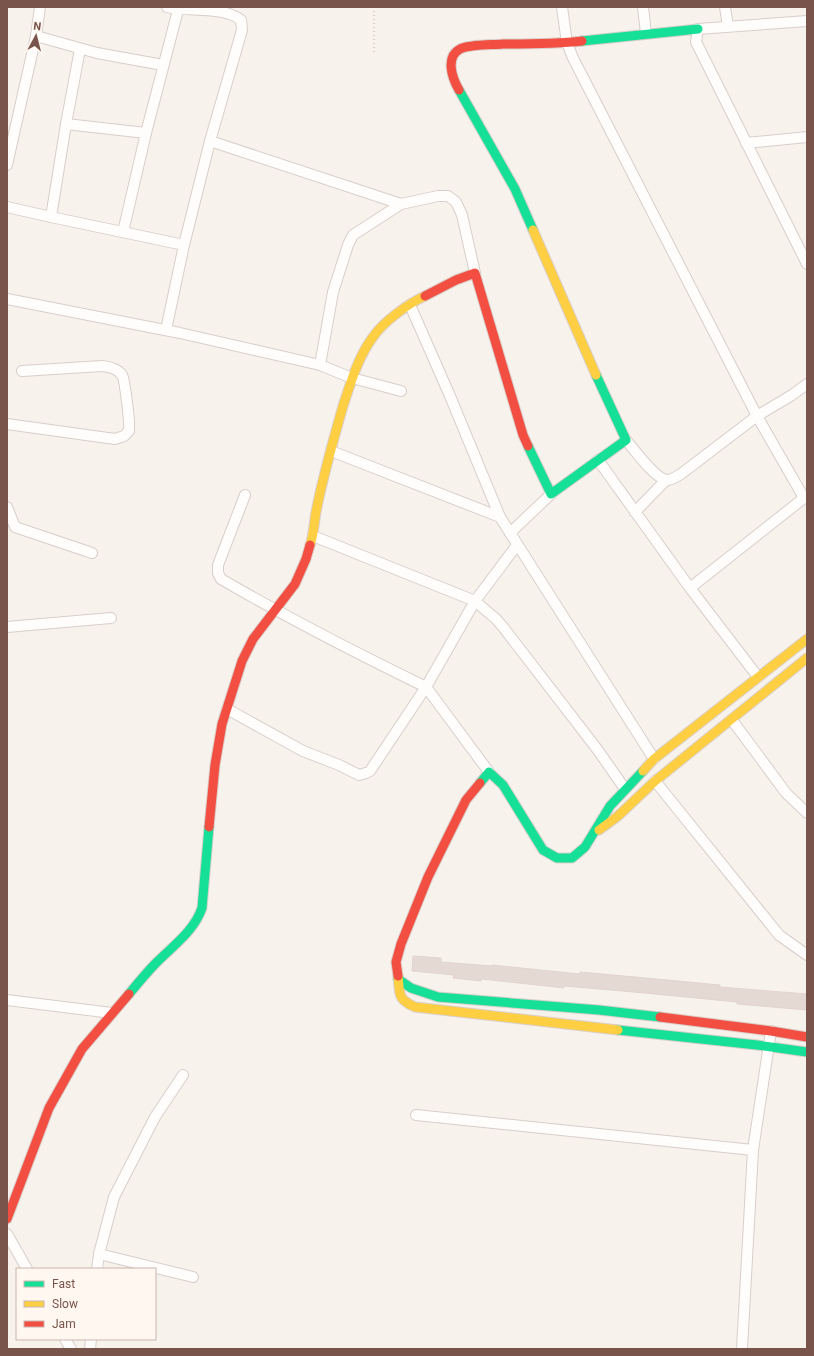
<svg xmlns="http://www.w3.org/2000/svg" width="814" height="1356" font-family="Roboto,sans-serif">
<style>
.building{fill:#e5d9d4;stroke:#e1d4cf}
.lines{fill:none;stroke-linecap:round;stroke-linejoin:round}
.street-casing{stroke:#d8ceca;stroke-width:12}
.fast-casing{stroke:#d9cfca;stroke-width:11}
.slow-casing{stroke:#d9cfca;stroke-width:11}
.jam-casing{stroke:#d9cfca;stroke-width:11}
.path{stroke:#dbd1ce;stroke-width:2.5;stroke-dasharray:1 3;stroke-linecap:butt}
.street{stroke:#fefdfc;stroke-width:10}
.fast{stroke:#16e098;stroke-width:9}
.slow{stroke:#ffcf43;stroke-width:9}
.jam{stroke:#f24e42;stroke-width:9}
</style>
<rect width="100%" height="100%" fill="#f8f2ed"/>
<path class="building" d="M413,956L441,958V962L492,966V965L580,974V972L657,979L720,985V987L807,994V1010L737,1004V1002L645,993L564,986V988L482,979L481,981L453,978L454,975L412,971Z"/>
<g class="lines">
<defs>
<g id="street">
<path d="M562,7L567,43L573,58L757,416L681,474C677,476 672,480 667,480C655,479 634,449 626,440"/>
<path d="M643,7L646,34"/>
<path d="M725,7L728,26"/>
<path d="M807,21L698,29L696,42L807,264"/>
<path d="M36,36L97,53L163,65"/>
<path d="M66,124L80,49"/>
<path d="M210,141L401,204"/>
<path d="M746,143L807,137"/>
<path d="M7,165L36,36L40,7"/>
<path d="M7,207L51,217L184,245"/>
<path d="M51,217L66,124L146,133L178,10"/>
<path d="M123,232L146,133"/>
<path d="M7,299L180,333L320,365L352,378L401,391"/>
<path d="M410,305L450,396L500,517L654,759"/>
<path d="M166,330L184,245L210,141L242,30L241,20C223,6 189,12 167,7"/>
<path d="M320,365L333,292L348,245L353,235L401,204L438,196H448L456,202L462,215L475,273"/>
<path d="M7,424L115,439L124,436L129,431C130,423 125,380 122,375C117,368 109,367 102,366L22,371"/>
<path d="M331,451L500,517"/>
<path d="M598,460L690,588L758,677"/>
<path d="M7,507L15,527L92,553"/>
<path d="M635,512L666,480"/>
<path d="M510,533L551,494"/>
<path d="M313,536L475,601L496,619L503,627L597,749L625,789"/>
<path d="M690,588L804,498L757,416L792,395L807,384"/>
<path d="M7,627L111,618"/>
<path d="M227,709L303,751L339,765L359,775L366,773L370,771L426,687C356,653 288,618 221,579L218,573V565L245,495"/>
<path d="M732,720L786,793L807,813"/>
<path d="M489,772L426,687L475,601L517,545"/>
<path d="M655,781L779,935L807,955"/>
<path d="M7,1000L112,1013"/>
<path d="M416,1115L753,1150"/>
<path d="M7,1234L27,1269"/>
<path d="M99,1254L193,1277"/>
<path d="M97,1269L99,1254L114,1197L155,1117L183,1075"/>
<path d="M65,1339L71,1349"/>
<path d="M90,1349L91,1339"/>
<path d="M742,1349L753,1150L771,1031"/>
</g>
<g id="fast">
<path d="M582,41L698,29"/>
<path d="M459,90L515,189L533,230"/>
<path d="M528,446L551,494L626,440L596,375"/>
<path d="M480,783L489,772L503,785L543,850L557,858H572L585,847L610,806L643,771"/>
<path d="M398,979L411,988L438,997L599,1010L660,1017"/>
<path d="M129,994C138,983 147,972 157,962C174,945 194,931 202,908L209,827"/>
<path d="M618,1030L757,1045L807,1052"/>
</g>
<g id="slow">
<path d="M533,230L596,375"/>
<path d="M310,545C314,534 314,523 316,512C323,476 333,441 343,406C351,382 358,357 373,337C383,322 409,303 425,296"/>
<path d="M643,771L654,759L807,639"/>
<path d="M599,830L618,816L655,781L807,658"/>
<path d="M398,976C400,994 397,999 415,1007L618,1030"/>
</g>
<g id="jam">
<path d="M459,90C452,78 445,57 460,49C470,44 492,45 503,44C529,44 556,44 582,41"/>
<path d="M425,296L456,280L475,273L523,435L528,446"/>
<path d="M209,827L215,765L222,724L242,661L253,639L295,584L306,559L310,545"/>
<path d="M398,976L396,962L401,944L428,877L466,800L480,783"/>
<path d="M660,1017L771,1031L807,1037"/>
<path d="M7,1219L49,1108L82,1049L129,994"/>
</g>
</defs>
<use href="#street" class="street-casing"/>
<use href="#fast" class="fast-casing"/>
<use href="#slow" class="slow-casing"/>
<use href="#jam" class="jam-casing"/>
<path class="path" d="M374,7V54"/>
<use href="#street" class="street"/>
<use href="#fast" class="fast"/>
<use href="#slow" class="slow"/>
<use href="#jam" class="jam"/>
</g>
<rect width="814" height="1356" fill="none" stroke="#79544a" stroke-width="16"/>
<rect x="16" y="1268" width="140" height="72" fill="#fff7f0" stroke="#c9b6ae"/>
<rect x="24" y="1281" width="20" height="6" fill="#16e098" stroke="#c9b6ae"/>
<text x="52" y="1288" font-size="12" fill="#79544a">Fast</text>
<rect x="24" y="1301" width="20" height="6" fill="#ffcf43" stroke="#c9b6ae"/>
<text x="52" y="1308" font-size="12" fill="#79544a">Slow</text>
<rect x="24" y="1321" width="20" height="6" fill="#f24e42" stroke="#c9b6ae"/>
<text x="52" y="1328" font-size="12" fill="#79544a">Jam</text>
<g transform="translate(36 36) rotate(7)" stroke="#fff7f0" stroke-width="3" paint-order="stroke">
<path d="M0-3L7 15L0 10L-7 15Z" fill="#79544a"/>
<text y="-6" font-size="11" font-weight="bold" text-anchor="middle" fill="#79544a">N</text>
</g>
</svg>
